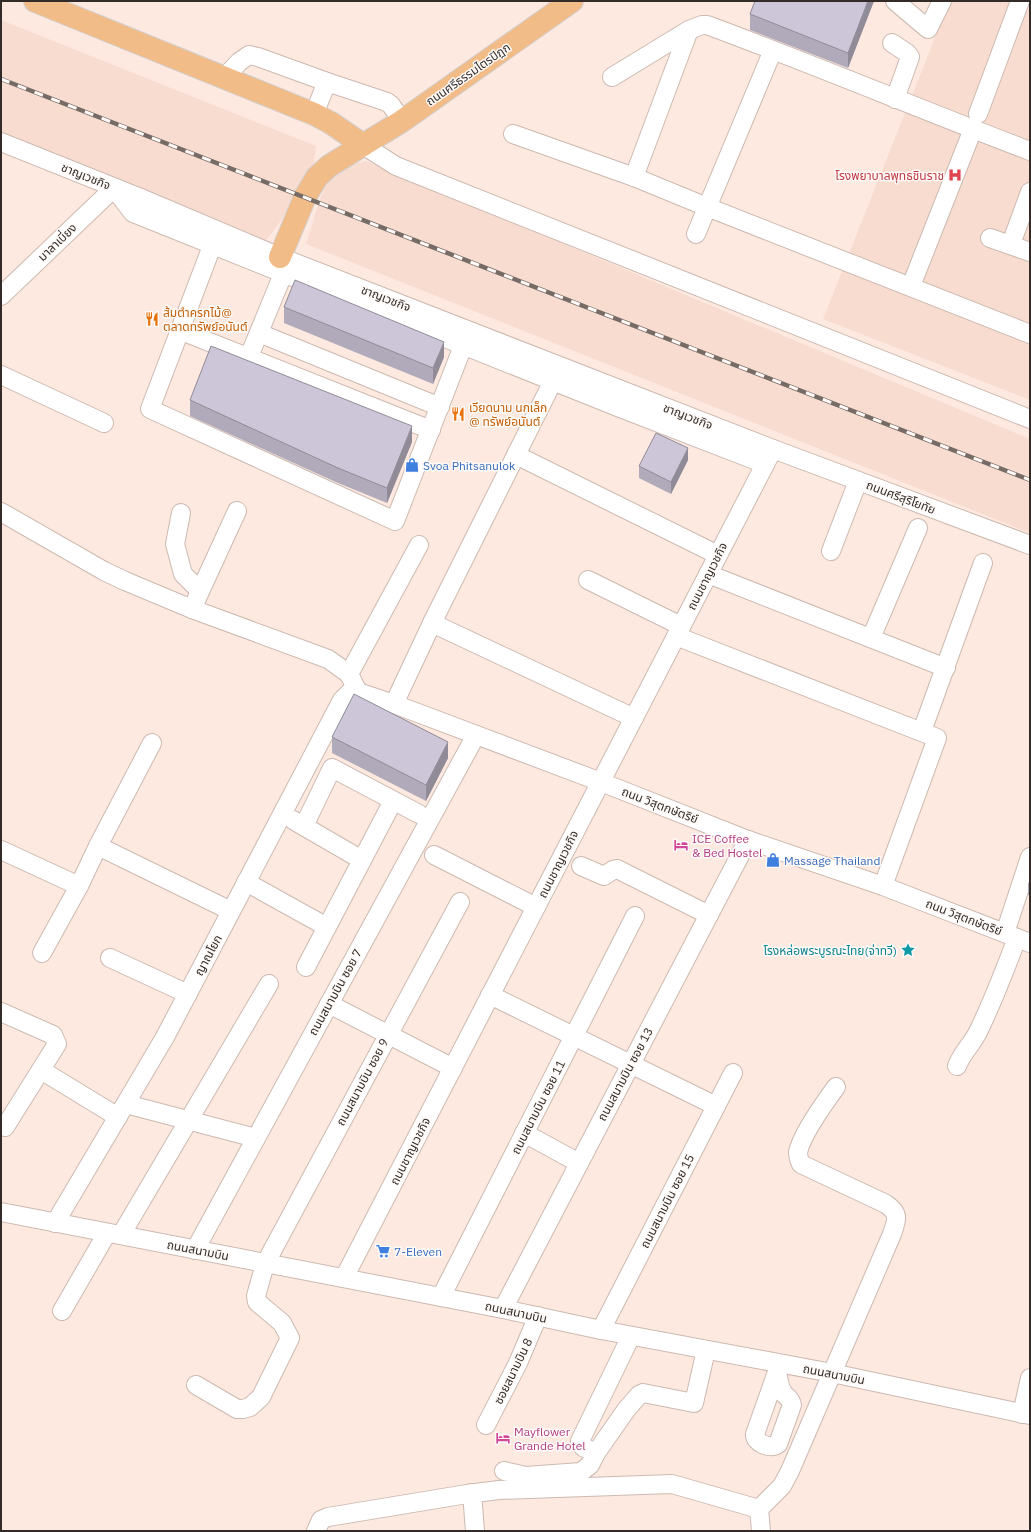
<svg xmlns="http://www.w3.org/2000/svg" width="1031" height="1532" font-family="'IBM Plex Sans','Noto Sans Thai',sans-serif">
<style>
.built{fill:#f8dcd0}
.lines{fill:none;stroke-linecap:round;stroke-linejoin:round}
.minor-casing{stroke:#ccb9b0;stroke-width:20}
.major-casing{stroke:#d2d0cf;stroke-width:24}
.minor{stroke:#fff;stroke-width:18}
.major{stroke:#f2bc88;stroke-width:22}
.rail-casing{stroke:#766b65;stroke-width:4.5}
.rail{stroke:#fefaf8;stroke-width:3;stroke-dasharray:9;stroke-linecap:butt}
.wall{fill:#b0aaba}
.shaded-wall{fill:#908b97}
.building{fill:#cdc6d8;stroke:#908b97}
.labels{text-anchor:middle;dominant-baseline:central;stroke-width:3;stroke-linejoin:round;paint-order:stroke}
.street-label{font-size:12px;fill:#322b27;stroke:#fefaf8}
.health-label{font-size:12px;fill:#be3a42;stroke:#fefaf8;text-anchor:end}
.food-label{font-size:12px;fill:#c56008;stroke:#fefaf8;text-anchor:start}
.shop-label{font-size:12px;fill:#366cbe;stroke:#fefaf8;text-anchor:start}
.hotel-label{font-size:12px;fill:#b23c85;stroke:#fefaf8;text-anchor:start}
.culture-label{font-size:12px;fill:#0d838f;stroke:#fefaf8;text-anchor:end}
</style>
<rect width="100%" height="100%" fill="#fde9e0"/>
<g class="built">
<path d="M952,1H1030V400L823,319L938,30Z"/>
<path d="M1,20L316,146L313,170L278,225L266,240L248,237L1,138Z"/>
<path d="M366,161L1030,439V533L306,244L321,196L331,176L346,166Z"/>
</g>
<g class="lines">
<defs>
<g id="minor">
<path d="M895,1L928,29L942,1"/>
<path d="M892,43L907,53L910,57L895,99"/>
<path d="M612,77L689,30"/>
<path d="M224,78L239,62L249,55L258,57L327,82L387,102L391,105L402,121"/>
<path d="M314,114L327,82"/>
<path d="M978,114L1020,1"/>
<path d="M513,134L634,177L707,207L1030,334"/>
<path d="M1,142L141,198L280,257L773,449L1030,545"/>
<path d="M363,145L396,166L1030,419"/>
<path d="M634,177L689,30L702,25H707C815,65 922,110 1030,151"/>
<path d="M114,188L133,213L620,408L765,464"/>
<path d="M696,234L773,50"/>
<path d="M990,238L1030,252"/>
<path d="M1011,244L1030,192"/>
<path d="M212,246L150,409L395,521L463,346"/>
<path d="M911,286L973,129"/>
<path d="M1,296L114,188"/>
<path d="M179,330L431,430"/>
<path d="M259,333L440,407"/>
<path d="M248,359L283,274"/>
<path d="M1,375L104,423"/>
<path d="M516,455L718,555"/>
<path d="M1,512L104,571L125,581L192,609L328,659L349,674L358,692"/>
<path d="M181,513L175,544L183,574L200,591"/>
<path d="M831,551L858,481"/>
<path d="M708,574L946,668"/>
<path d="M588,580L681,626"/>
<path d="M192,609L237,511"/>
<path d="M432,623L634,718"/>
<path d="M676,636L937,738L883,886"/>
<path d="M871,638L918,528"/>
<path d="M349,674L419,545"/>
<path d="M394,704L432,623L553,381"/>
<path d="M922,731L983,563"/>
<path d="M293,820L362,860"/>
<path d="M304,826L332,768L419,814"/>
<path d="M98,846L231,911"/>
<path d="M1,850L79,886L98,846L152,743"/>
<path d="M434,855L536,907"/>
<path d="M581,866L604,876L613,870L617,869L709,915"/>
<path d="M246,882L327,927"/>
<path d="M1005,933L1030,857"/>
<path d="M42,953L79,886"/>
<path d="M110,958L188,994"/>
<path d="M306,967L393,801"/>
<path d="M490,995L716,1106"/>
<path d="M329,1004L453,1068"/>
<path d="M1,1012L53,1035L57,1044L5,1127L1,1126"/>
<path d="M957,1066C962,1053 972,1044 978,1032C993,1001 1005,970 1017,938"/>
<path d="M41,1070L118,1117"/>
<path d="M126,1104L256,1138"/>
<path d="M524,1133L579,1163"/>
<path d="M1,1212L503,1309L601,1330L832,1373L1030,1415"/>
<path d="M55,1223L165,1037L342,700L349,693L358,692L394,704L601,782L748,840L883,886L1030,943"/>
<path d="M121,1235L269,984"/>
<path d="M195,1250L476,735"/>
<path d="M344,1278L773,449"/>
<path d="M441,1297L635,916"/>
<path d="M503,1309L748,840"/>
<path d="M62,1311L107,1233"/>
<path d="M601,1330L733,1073"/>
<path d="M777,1372C779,1380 779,1388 784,1394C788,1398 791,1399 792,1405L778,1444C771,1450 754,1443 755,1434L777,1372L781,1364"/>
<path d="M196,1385L237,1409H243L250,1407L261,1397L290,1338L282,1323L257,1302L256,1296L265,1264L460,902"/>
<path d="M1022,1414L1030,1378"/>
<path d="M486,1425L518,1363L538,1316"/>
<path d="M596,1453L583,1447L580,1441L631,1336"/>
<path d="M504,1471L526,1476L581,1472L590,1465L596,1453L626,1410L639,1395L643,1393L694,1403L706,1350"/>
<path d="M472,1493L475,1531"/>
<path d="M759,1509L761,1531"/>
<path d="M316,1531L321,1520L328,1517L467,1494L499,1490L672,1484L759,1509L782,1486L790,1471L892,1234C897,1219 900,1214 886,1204L801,1164C799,1160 798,1156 798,1152C802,1134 825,1102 836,1087"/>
</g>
<g id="major">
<path d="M35,1L314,114L331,123L363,145"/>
<path d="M280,257L305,197L317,177L329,166L402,121L572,1"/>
</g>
</defs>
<use href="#minor" class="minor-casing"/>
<use href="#major" class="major-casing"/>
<use href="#minor" class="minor"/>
<use href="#major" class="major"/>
<defs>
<path id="rail" d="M1,79L1030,480"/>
</defs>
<use href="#rail" class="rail-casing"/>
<use href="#rail" class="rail"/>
</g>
<g class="wall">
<path d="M755,1H874L848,68L750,30V14Z"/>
<path d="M284,307L444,357L433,384L284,323Z"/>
<path d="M190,400L412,442L387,503L338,483L190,416Z"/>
<path d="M688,460L671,494L639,478V466Z"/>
<path d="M332,737L448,758L426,801L332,753Z"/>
<path d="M1030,880V896L1028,895V884Z"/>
</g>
<g class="shaded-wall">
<path d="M868,1H874L848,68V53Z"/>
<path d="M444,342V357L433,384V368Z"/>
<path d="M412,426V442L387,503V488Z"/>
<path d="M688,448V460L671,494V482Z"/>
<path d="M448,742V758L426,801V785Z"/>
</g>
<g class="building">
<path d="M755,1H868L848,53L750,14Z"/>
<path d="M295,280L444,342L433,368L284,307Z"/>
<path d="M211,346L412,426L387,488L338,468L190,400Z"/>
<path d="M656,433L688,448L671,482L639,466Z"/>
<path d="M354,694L448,742L426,785L332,737Z"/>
</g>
<defs>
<symbol id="hospital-bare" viewBox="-9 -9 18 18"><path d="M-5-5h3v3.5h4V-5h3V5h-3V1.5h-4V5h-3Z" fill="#e0444e" stroke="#fefaf8" stroke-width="2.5" paint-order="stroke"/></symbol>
<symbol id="restaurant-bare" viewBox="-9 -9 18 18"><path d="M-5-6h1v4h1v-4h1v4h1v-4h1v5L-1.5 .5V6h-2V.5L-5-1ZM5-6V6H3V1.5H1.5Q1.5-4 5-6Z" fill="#e8710a" stroke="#fefaf8" stroke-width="2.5" paint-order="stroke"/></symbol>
<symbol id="shop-bare" viewBox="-9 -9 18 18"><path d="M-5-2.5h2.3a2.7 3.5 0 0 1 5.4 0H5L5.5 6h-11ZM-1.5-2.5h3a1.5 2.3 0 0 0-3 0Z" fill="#3f7fe0" stroke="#fefaf8" stroke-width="2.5" paint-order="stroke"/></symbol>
<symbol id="hotel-bare" viewBox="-9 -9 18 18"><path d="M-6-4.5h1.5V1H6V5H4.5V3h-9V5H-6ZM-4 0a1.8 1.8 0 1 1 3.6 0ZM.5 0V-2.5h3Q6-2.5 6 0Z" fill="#d1479c" stroke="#fefaf8" stroke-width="2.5" paint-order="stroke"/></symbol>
<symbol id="sight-bare" viewBox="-9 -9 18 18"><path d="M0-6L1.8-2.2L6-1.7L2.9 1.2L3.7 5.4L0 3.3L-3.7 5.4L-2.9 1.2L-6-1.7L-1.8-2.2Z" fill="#0f9aa8" stroke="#fefaf8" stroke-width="2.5" paint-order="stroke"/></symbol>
<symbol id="supermarket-bare" viewBox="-9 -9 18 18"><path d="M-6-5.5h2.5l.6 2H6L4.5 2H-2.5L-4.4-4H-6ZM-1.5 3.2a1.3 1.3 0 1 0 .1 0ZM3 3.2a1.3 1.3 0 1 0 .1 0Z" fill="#3f7fe0" stroke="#fefaf8" stroke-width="2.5" paint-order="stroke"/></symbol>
</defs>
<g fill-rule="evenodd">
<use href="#hospital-bare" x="945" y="165" width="20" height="20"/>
<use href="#restaurant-bare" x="142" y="309" width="20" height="20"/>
<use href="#restaurant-bare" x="448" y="404" width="20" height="20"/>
<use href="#shop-bare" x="402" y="455" width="20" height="20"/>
<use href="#hotel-bare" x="671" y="835" width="20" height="20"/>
<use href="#shop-bare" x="763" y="850" width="20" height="20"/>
<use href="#sight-bare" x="898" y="940" width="20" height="20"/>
<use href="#supermarket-bare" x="373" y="1241" width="20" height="20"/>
<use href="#hotel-bare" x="493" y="1428" width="20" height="20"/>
</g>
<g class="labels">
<g class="street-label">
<text transform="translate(468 74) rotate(-35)">ถนนศรีธรรมไตรปิฎก</text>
<text transform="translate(86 176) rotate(22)">ชาญเวชกิจ</text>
<text transform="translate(57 242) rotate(-44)">มาลาเบี่ยง</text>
<text transform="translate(386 298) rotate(21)">ชาญเวชกิจ</text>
<text transform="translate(688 416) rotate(21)">ชาญเวชกิจ</text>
<text transform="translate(901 497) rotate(21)">ถนนศรีสุริโยทัย</text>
<text transform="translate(707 576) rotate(-63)">ถนนชาญเวชกิจ</text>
<text transform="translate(660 805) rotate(21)">ถนน วิสุตกษัตริย์</text>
<text transform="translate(558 864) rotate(-63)">ถนนชาญเวชกิจ</text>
<text transform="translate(964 917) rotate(21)">ถนน วิสุตกษัตริย์</text>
<text transform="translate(208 955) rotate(-62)">ญาณโยก</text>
<text transform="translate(335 992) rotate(-61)">ถนนสนามบิน ซอย 7</text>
<text transform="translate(625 1074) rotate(-62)">ถนนสนามบิน ซอย 13</text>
<text transform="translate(362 1082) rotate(-62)">ถนนสนามบิน ซอย 9</text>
<text transform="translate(538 1107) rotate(-63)">ถนนสนามบิน ซอย 11</text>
<text transform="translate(410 1151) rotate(-63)">ถนนชาญเวชกิจ</text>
<text transform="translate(667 1201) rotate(-63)">ถนนสนามบิน ซอย 15</text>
<text transform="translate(198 1250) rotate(11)">ถนนสนามบิน</text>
<text transform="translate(516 1312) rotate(12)">ถนนสนามบิน</text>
<text transform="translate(513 1371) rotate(-64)">ซอยสนามบิน 8</text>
<text transform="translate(834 1374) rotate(11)">ถนนสนามบิน</text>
</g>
<g class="health-label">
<text x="944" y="175">โรงพยาบาลพุทธชินราช</text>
</g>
<g class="food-label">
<text x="163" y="312">ส้มตำครกไม้@<tspan x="163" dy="14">ตลาดทรัพย์อนันต์</tspan></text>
<text x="469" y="407">เวียดนาม นกเล็ก<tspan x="469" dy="14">@ ทรัพย์อนันต์</tspan></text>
</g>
<g class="shop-label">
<text x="423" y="465">Svoa Phitsanulok</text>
<text x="784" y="860">Massage Thailand</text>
<text x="394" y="1251">7-Eleven</text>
</g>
<g class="hotel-label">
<text x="692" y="838">ICE Coffee<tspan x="692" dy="14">&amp; Bed Hostel</tspan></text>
<text x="514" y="1431">Mayflower<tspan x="514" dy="14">Grande Hotel</tspan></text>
</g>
<g class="culture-label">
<text x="897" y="950">โรงหล่อพระบูรณะไทย(จ่าทวี)</text>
</g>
</g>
<rect width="1031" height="1532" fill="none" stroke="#322b27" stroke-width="4"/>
</svg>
